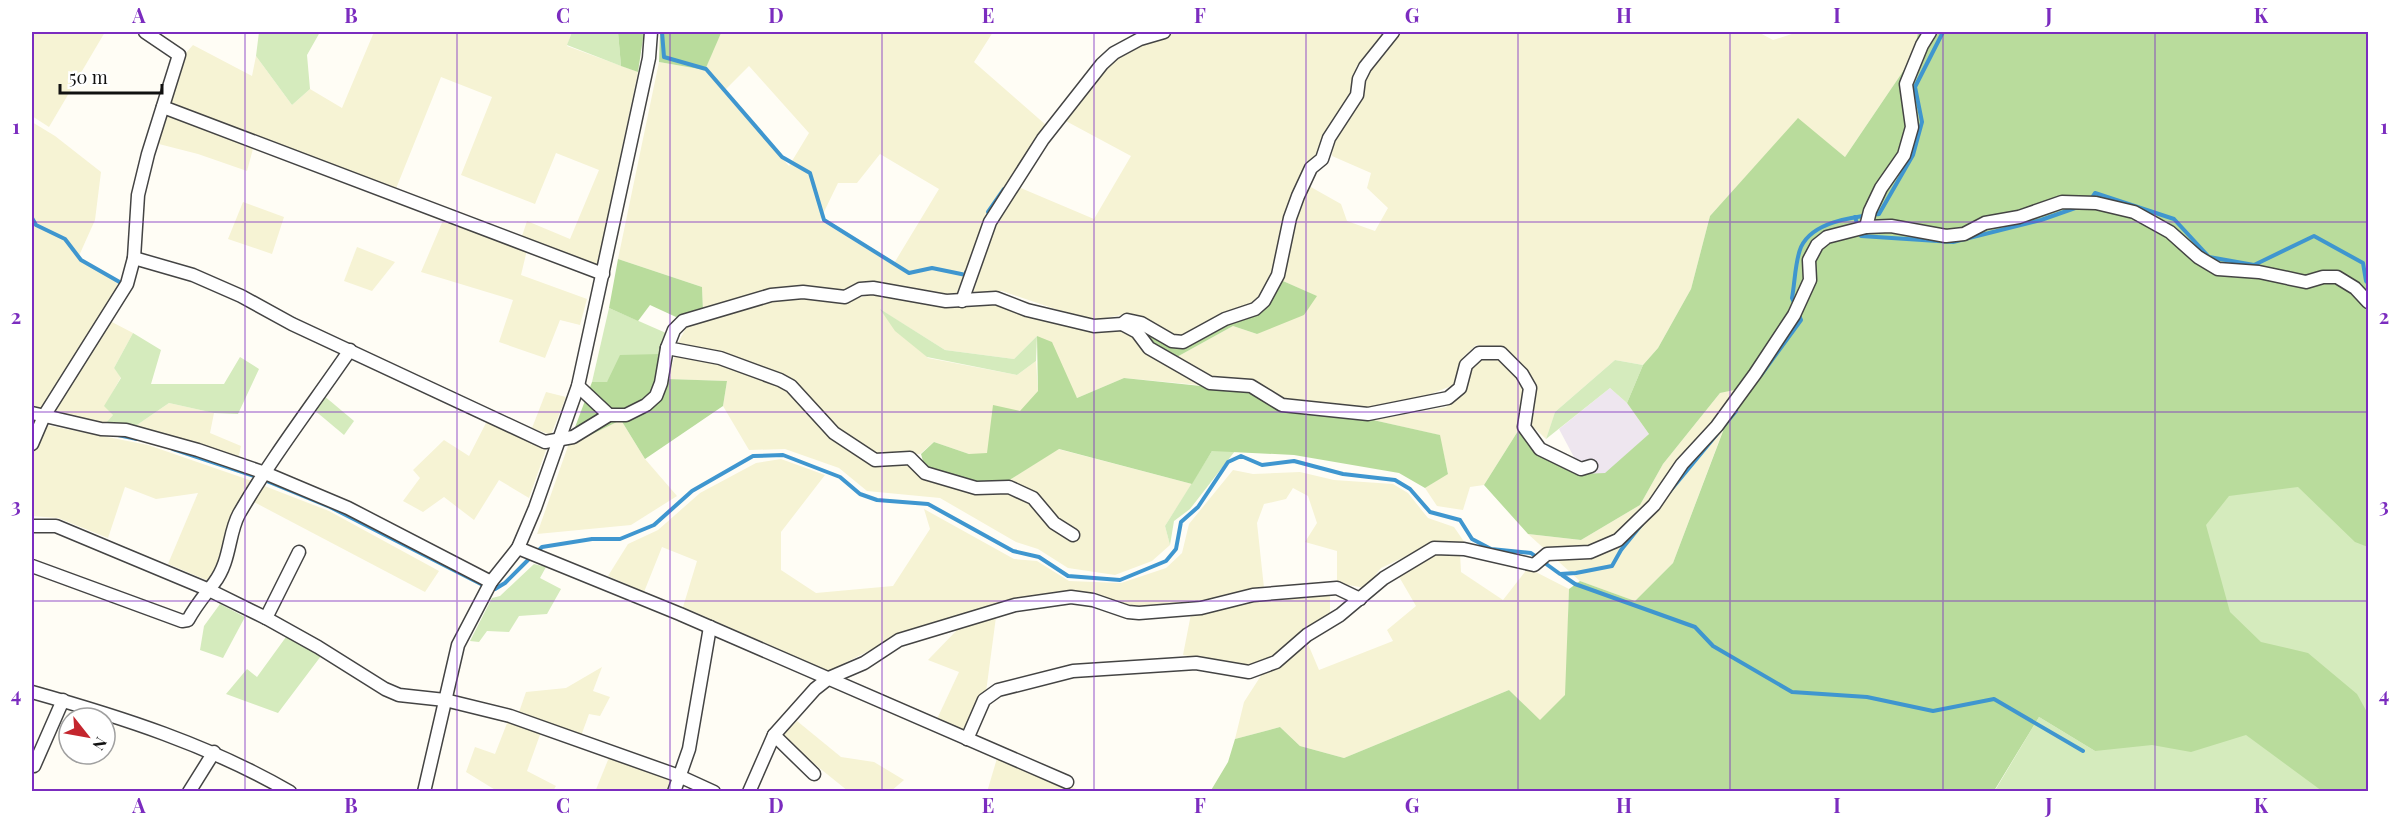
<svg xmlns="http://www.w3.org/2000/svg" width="2400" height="823" font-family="'Playfair Display',serif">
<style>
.industrial{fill:#eee6ef}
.farmland{fill:#f6f3d4;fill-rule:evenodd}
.green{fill:#d5ebbd}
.forest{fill:#b9dc9c}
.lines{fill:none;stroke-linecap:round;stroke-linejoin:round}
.stream{stroke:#3f96cf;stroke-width:4}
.street-casing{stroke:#444;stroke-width:15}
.street{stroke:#fff;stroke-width:12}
.grid{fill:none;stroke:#7b2cbf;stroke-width:1.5;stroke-opacity:0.55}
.neatline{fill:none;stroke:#7b2cbf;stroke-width:2}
.grid-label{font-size:20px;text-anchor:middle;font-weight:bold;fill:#7b2cbf}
</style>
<rect width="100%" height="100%" fill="#fffdf5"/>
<path class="industrial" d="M1610,388L1627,403L1649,434L1605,474H1583L1559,429Z"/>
<g class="farmland">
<path d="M32,32H105L49,127L32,116Z"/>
<path d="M374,32H572L567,46L638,72L597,267L521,239L527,221L570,239L599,170L556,153L535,204L461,175L492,97L441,77L395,191L169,105L185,54L193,45L252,76L256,56L292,105L310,89L342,108Z"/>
<path d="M720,32H993L974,62L1046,125L986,219L959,298L865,282L846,289L771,291L703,311L702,287L618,259L659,62L705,70ZM749,66L809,133L789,166L723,92ZM880,154L939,189L893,265L820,220L838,183H857Z"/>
<path d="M1170,32H1388L1356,67L1352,91L1289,202L1275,269L1258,300L1176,339L1146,320L1126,314L1091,321L1002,291L973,293L994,228L1016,186L1094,219L1131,156L1064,120L1113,57Z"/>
<path d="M1396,32H1758L1773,40L1798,32H1918L1914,55L1845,157L1798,119L1710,216L1691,289L1658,348L1643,365L1615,360L1555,412L1546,439L1528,422L1535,381L1505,351L1476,345L1463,357L1456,384L1416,400L1368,410L1282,400L1211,380L1175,358L1233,326L1257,334L1316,296L1283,281L1296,212L1309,186L1341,204L1347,221L1375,231L1388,208L1367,188L1371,173L1332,156L1333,140L1365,74Z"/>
<path d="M165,112L254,145L247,171L198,154L155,143Z"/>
<path d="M32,122L55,136L101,172L95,220L78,258L122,285L41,409L32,407Z"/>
<path d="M243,202L284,217L272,254L228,239Z"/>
<path d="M444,218L527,250L521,275L587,299L580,325L560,320L545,358L499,342L513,300L421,272Z"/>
<path d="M357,247L395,262L372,291L344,281Z"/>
<path d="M880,292L961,307L994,304L1126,329L1209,386L1124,378L1077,398L1037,336L1014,359L945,350L881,310L928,358L1017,375L1036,361L1038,391L987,454H969L934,442L920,454L876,456L836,431L786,376L722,354L678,343L688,324L773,297L845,302Z"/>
<path d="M110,321L133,333L114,368L121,377L105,406L113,415L105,424L53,414Z"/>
<path d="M675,355L722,361L786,386L875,466L905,463L923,477L1003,484L1058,449L1192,484L1165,526L1170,545L1152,561L1115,575L1068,568L1038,549L1016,542L940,498L867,491L839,468L785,449L749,450L723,406L727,381L668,379Z"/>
<path d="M1482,356L1499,359L1525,384L1518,431L1484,485L1470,487L1463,510L1437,506L1425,488L1448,473L1439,435L1373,420L1446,407L1467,389L1472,366Z"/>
<path d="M1739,388L1673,563L1635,601L1580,581L1528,534L1581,540L1640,505L1663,464L1720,393Z"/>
<path d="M546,392L566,397L551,435L532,428Z"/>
<path d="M169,403L214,413L210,433L241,446L238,460L134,427Z"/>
<path d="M621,420L645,459L677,496L631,525L537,534L568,446Z"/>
<path d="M487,421L546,450L529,498L499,480L474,520L444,497L423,512L403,501L420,478L413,470L444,440L469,456Z"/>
<path d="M46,425L148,445L255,482L225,555L211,582L168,564L198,493L156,499L125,487L108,538L58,518L32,516V457Z"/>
<path d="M781,459L825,475L781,532V570L816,593L893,586L930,529L924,509L1014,559L1037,561L1069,581L1121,583L1166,568L1182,553L1189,524L1233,470L1253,474L1300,472L1334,480L1393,484L1408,493L1428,518L1454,527L1465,543L1432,544L1381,568L1365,588L1337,583V551L1305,542L1317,523L1308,496L1293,488L1286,499L1264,504L1257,523L1264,588L1201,602L1135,607L1077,592L1016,599L894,638L829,671L683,607L697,561L662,547L644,592L608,576L628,544L658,530L700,493L756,463Z"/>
<path d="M262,485L329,511L439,571L425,592L252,501Z"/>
<path d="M1433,553H1460L1461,572L1503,600L1528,568L1569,589L1566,695L1540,721L1509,690L1344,758L1300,746L1280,727L1235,739L1244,702L1262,674L1308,644L1319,670L1393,641L1387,630L1416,606L1398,575Z"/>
<path d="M1330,595V614L1306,629L1275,656L1247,668L1183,655L1191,614L1255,599Z"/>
<path d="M996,617L986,692L966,733L937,719L959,672L928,660L959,628Z"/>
<path d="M602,667L593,691L610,697L600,716L589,714L581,736L518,715L526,692L566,688Z"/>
<path d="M509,718L541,732L527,771L556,786L553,791H497L466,772L475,747L495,754Z"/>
<path d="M797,721L841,757L874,762L904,780L891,791H848L781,737Z"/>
<path d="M610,755L674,778L670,791L595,792Z"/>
<path d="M998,755L1079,790L987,792Z"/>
</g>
<g class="green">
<path d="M259,32H320L307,55L310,89L292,105L256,56Z"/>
<path d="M572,32H618L621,66L567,45Z"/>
<path d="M609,308L666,333L661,354L607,382H592Z"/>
<path d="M880,309L945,350L1014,359L1037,336L1036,361L1017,375L927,357L895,331Z"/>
<path d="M133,333L161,350L151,384H224L240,357L259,369L238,414L214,413L169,403L134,427L105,424L113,415L104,406L121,378L114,368Z"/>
<path d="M1615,360L1643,365L1627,403L1610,388L1546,439L1555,412Z"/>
<path d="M323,395L354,421L344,435L313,409Z"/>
<path d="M1212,451H1235L1190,509L1174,521L1170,545L1165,526Z"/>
<path d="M2247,466L2368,498V791L1994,792L2039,717L2095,751L2117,511Z"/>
<path d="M534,564L546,567L540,578L561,589L547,614L519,616L509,632L487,631L479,642L470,641L492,598L500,596Z"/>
<path d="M220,604L245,617L223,658L200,650L204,626Z"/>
<path d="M286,637L321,656L278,713L226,694L247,669L257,677Z"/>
</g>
<g class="forest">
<path d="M618,32H644L638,72L621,66Z"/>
<path d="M660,32H720L721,33L705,70L659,62Z"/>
<path d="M1918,32H2368V547L2355,542L2298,487L2229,496L2206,525L2230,612L2261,642L2308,653L2357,694L2368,714V791H2322L2246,735L2191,752L2152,745L2095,751L2039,717L1994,791L1210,792L1228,762L1235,739L1280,727L1300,746L1344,758L1509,690L1540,720L1565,695L1569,589L1580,581L1635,601L1673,563L1739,389L1720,393L1663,464L1640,505L1581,540L1528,534L1484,485L1518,431L1538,453L1583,474L1605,473L1649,434L1627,403L1643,365L1658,348L1691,289L1710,216L1798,118L1845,157L1914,55Z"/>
<path d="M618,259L702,287L703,311L676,317L650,305L638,321L609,308Z"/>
<path d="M1283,281L1317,296L1304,315L1257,334L1233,326L1175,358L1152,346L1141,330L1176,339L1258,300Z"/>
<path d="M1037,336L1052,342L1077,398L1124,378L1249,391L1277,409L1373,420L1440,435L1448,474L1425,488L1399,473L1294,455L1212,451L1192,484L1059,449L1003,484H977L925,468L921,454L934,442L969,454L987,453L993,405L1020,411L1038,391Z"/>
<path d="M661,354L668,379L727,381L723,406L645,459L621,420L568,446L592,382H607L620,355Z"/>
</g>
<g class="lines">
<g class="stream">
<path d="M662,32L664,57L706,69L782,157L810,173L824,220L909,273L932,268L966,275V272"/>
<path d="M2091,199L2095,193L2174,219L2209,257L2254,265L2314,236L2363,263L2366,281L2368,283"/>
<path d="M988,212L1004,189"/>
<path d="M1855,217L1861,236L1953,242L2041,220L2078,207"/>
<path d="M32,218L36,225L65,239L81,260L123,284"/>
<path d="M1795,305L1792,298C1795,282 1795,261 1801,247C1813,221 1854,217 1879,214L1913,155L1922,122L1915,87L1943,32"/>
<path d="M1761,375L1801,320L1799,315"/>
<path d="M118,435L137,439"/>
<path d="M173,449L257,477L330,507L481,584L495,589L505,583L531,557"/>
<path d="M1670,491L1736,411"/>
<path d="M537,552L542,547L592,539H620L654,525L692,491L753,456L783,455L840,477L860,494L877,500L928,504L1013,551L1039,557L1068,576L1120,580L1166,561L1176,549L1181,522L1198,507L1228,462L1241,456L1262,465L1294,461L1343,474L1395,480L1410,489L1430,512L1460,520L1472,539L1491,549L1531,553L1560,574L1576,573L1612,566L1621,550L1642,524"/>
<path d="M1562,575L1575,584L1695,627L1713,646L1792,692L1867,697L1933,711L1994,699L2083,751"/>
</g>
<defs>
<g id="street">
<path d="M163,107L603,274"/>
<path d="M1866,227L1870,211L1881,188L1904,155L1912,127L1906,84L1922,45L1930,32"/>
<path d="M134,258L193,275L241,296L292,324L545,442L573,437L609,415H626L646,405L656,396L661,383L667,348L674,330L683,321L771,295L803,292L845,297L860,289L873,288L946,301L996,298L1027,310L1094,326L1122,324L1127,320L1141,323L1172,341L1183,342L1225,319L1255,309L1264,301L1278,275L1290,218L1298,196L1311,168L1322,159L1329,138L1357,95L1359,79L1365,67L1393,32"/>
<path d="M962,301L990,222L1043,139L1102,64L1114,53L1140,39L1164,32"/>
<path d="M1122,324L1137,332L1149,348L1210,383L1251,386L1282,405L1368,414L1448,398L1460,388L1466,365L1479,353H1501L1522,374L1530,388L1524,427L1540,449L1581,469L1591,466"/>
<path d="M667,348L720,358L780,380L791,386L834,433L875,460L910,458L925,473L976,488L1009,487L1033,498L1054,523L1073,535"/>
<path d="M578,386L609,415"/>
<path d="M32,413L101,429L126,430L198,450L265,473L348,508L491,582"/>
<path d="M32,444L44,416L127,284L134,258L138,195L148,154L179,55L145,32"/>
<path d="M32,526H56L207,589L266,618L318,647L385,689L399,695L445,700L510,716L679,776L714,792"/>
<path d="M518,548L680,614L1067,782"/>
<path d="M32,566L182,621L188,620C196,605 205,595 214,583C231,561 228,534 239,514C272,457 313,404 350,350"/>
<path d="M266,618L299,552"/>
<path d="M32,692C121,717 209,745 290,792"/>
<path d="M774,735L814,774"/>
<path d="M967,739L984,700L998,690L1073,671L1196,663L1249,672L1276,662L1307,635L1340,615L1384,578L1434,548L1464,549L1534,565L1547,554L1590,552L1618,540L1654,505L1682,464L1717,426L1755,374L1794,315L1810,280L1809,260L1817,245L1827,237L1866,227L1891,226L1946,236L1964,234L1985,223L2019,217L2062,202L2096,203L2134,212L2170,232L2198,257L2218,269L2259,272L2306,282L2323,277H2337L2355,288L2368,302"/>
<path d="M34,766L63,700"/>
<path d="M189,792L214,752"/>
<path d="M424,792L458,645L491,582L518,548L535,508L578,386L649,58L651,32"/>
<path d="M674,792L689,749L710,627"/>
<path d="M749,792L774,735L815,689L829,678L864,663L899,640L1015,605L1071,597L1093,600L1128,612L1139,613L1201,608L1253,595L1337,588L1360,599"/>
</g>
</defs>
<use href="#street" class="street-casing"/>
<use href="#street" class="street"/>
</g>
<path class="grid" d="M245,32V792M457,32V792M670,32V792M882,32V792M1094,32V792M1306,32V792M1518,32V792M1730,32V792M1943,32V792M2155,32V792M32,222H2368M32,412H2368M32,601H2368"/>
<rect width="2400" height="823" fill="none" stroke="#ffffff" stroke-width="66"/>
<g transform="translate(87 736) rotate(121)"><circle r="28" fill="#ffffff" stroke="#a0a0a0" stroke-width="1.5"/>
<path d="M0-4.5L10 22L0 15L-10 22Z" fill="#c4262e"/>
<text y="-9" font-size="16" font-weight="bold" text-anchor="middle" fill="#111111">N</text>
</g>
<path d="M60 84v9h102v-9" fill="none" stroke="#111111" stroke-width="3"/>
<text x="69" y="84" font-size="18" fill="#111111" stroke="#ffffff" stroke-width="4.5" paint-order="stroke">50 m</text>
<rect x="33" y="33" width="2334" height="757" class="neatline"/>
<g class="grid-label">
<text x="139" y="23">A</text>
<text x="351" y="23">B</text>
<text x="563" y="23">C</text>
<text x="776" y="23">D</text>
<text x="988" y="23">E</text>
<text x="1200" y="23">F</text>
<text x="1412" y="23">G</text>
<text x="1624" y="23">H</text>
<text x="1837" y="23">I</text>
<text x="2049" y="23">J</text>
<text x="2261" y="23">K</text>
<text x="16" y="134">1</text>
<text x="2384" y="134">1</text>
<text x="16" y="324">2</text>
<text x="2384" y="324">2</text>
<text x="16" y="513">3</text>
<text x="2384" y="513">3</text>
<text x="16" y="702">4</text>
<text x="2384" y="702">4</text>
<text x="139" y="813">A</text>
<text x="351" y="813">B</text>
<text x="563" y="813">C</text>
<text x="776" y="813">D</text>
<text x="988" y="813">E</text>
<text x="1200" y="813">F</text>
<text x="1412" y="813">G</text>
<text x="1624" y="813">H</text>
<text x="1837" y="813">I</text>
<text x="2049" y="813">J</text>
<text x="2261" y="813">K</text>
</g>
</svg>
